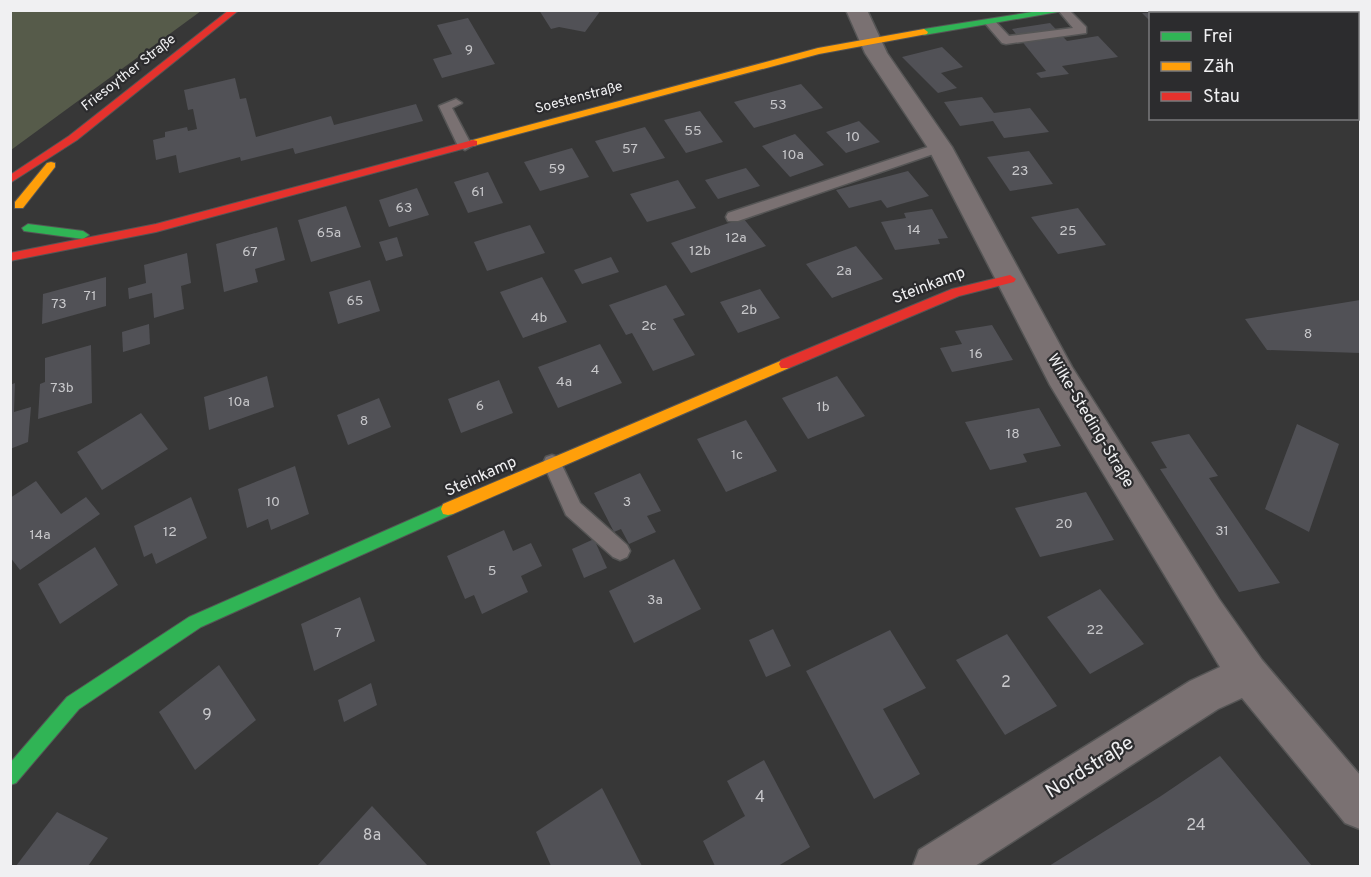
<svg xmlns="http://www.w3.org/2000/svg" width="1371" height="877" font-family="Overpass,sans-serif">
<style>
.green{fill:#565b4a}
.building{fill:#515156}
.lines{fill:none;stroke-linecap:round;stroke-linejoin:round}
.lane-casing{stroke:#555;stroke-width:3}
.street-casing{stroke:#555;stroke-width:3}
.fast-casing{stroke:#555;stroke-width:2}
.slow-casing{stroke:#555;stroke-width:2}
.jam-casing{stroke:#555;stroke-width:2}
.lane{fill:#7a7172;fill-rule:evenodd}
.street{fill:#7a7172;fill-rule:evenodd}
.fast{fill:#30b455;fill-rule:evenodd}
.slow{fill:#ff9f0a;fill-rule:evenodd}
.jam{fill:#e5322d;fill-rule:evenodd}
.labels{text-anchor:middle;dominant-baseline:central;stroke-width:4.5;stroke-linejoin:round;paint-order:stroke}
.number-label{font-size:14px;fill:#c8c8cb}
.far-street-label{font-size:14px;fill:#f0f0f2;stroke:#2c2c2e}
.street-label{font-size:16px;fill:#f0f0f2;stroke:#2c2c2e}
.near-number-label{font-size:16px;fill:#c8c8cb}
.near-street-label{font-size:20px;fill:#f0f0f2;stroke:#2c2c2e}
</style>
<rect width="100%" height="100%" fill="#373737"/>
<path class="green" d="M11,10H201V11L11,150Z"/>
<g class="building">
<path d="M539,10H601L585,32L559,27L551,29Z"/>
<path d="M1230,10L1234,14H1150V21L1142,13Z"/>
<path d="M1287,10H1334L1339,14H1292Z"/>
<path d="M468,18L495,64L442,78L433,59L452,54L437,25Z"/>
<path d="M1050,23L1067,41L1098,36L1118,57L1062,66L1069,74L1041,78L1036,73L1046,71L1012,29Z"/>
<path d="M942,47L963,67L941,73L957,88L938,93L902,57Z"/>
<path d="M235,78L240,99L246,98L256,137L331,116L334,125L416,104L423,121L295,154L293,148L241,161L240,157L179,173L176,155L156,160L153,140L165,137V132L187,127L188,131L197,129L193,109L188,110L184,90Z"/>
<path d="M801,84L823,108L754,128L734,102Z"/>
<path d="M982,97L994,113L1030,108L1049,132L1004,138L993,121L960,126L944,102Z"/>
<path d="M700,111L723,142L686,153L664,120Z"/>
<path d="M859,121L880,142L846,153L826,132Z"/>
<path d="M645,127L665,158L613,172L595,141Z"/>
<path d="M795,134L824,165L790,177L762,146Z"/>
<path d="M572,148L589,177L540,191L524,162Z"/>
<path d="M1029,151L1053,184L1010,191L987,157Z"/>
<path d="M746,168L760,186L718,199L705,180Z"/>
<path d="M908,171L929,196L887,208L881,200L849,208L836,190Z"/>
<path d="M488,172L503,203L468,213L454,182Z"/>
<path d="M678,180L696,208L647,222L630,194Z"/>
<path d="M417,188L429,215L389,227L379,200Z"/>
<path d="M346,206L361,247L311,262L298,220Z"/>
<path d="M1078,208L1106,245L1058,254L1031,217Z"/>
<path d="M932,209L948,238L938,239L940,244L895,250L881,222L906,218L904,213Z"/>
<path d="M743,218L766,246L691,273L671,243Z"/>
<path d="M530,225L545,253L487,271L474,242Z"/>
<path d="M277,227L285,260L255,269L258,282L224,292L216,244Z"/>
<path d="M397,237L403,256L386,261L379,242Z"/>
<path d="M856,246L883,279L832,298L806,264Z"/>
<path d="M187,253L191,283L181,286L184,309L154,318L152,293L129,299L128,288L146,283L144,265Z"/>
<path d="M611,257L619,272L582,284L574,270Z"/>
<path d="M106,277V306L42,324L43,294Z"/>
<path d="M542,277L567,322L523,338L500,292Z"/>
<path d="M370,280L380,311L338,324L329,292Z"/>
<path d="M666,285L685,315L673,319L695,355L653,371L632,333L626,335L609,305Z"/>
<path d="M760,289L780,318L738,333L720,302Z"/>
<path d="M1360,300V353L1267,350L1245,319Z"/>
<path d="M149,324L150,344L123,352L122,332Z"/>
<path d="M992,325L1013,360L952,372L940,348L962,344L955,331Z"/>
<path d="M600,344L622,383L558,408L538,367Z"/>
<path d="M91,345L92,403L38,419L40,384L45,382V358Z"/>
<path d="M267,376L274,407L209,430L204,397Z"/>
<path d="M837,376L865,416L808,439L782,398Z"/>
<path d="M499,380L513,413L461,433L448,399Z"/>
<path d="M15,383L14,412L31,407L28,442L10,449V385Z"/>
<path d="M379,398L391,427L348,445L337,415Z"/>
<path d="M1039,408L1061,446L1023,454L1027,462L990,470L965,422Z"/>
<path d="M141,413L168,449L102,490L77,452Z"/>
<path d="M746,420L777,471L726,492L697,439Z"/>
<path d="M1297,424L1339,444L1309,532L1265,509Z"/>
<path d="M1189,434L1218,476L1209,478L1280,583L1239,592L1160,469L1167,468L1151,442Z"/>
<path d="M295,466L309,514L271,530L268,519L247,528L238,489Z"/>
<path d="M640,473L661,511L647,516L656,532L629,544L621,529L614,532L594,493Z"/>
<path d="M36,481L61,514L86,497L100,514L20,570L10,557V498Z"/>
<path d="M1086,492L1114,540L1040,557L1015,508Z"/>
<path d="M191,497L207,538L156,564L152,553L144,557L134,526Z"/>
<path d="M504,530L513,551L531,543L542,566L521,576L528,592L482,614L474,595L465,599L447,556Z"/>
<path d="M594,539L607,568L584,578L572,549Z"/>
<path d="M95,547L118,585L60,624L38,584Z"/>
<path d="M674,559L701,609L634,643L609,591Z"/>
<path d="M1100,589L1144,644L1090,674L1047,617Z"/>
<path d="M360,597L375,641L314,671L301,624Z"/>
<path d="M773,629L791,666L766,677L749,640Z"/>
<path d="M890,630L926,688L883,709L920,774L874,799L806,671Z"/>
<path d="M1007,634L1057,706L1005,735L956,660Z"/>
<path d="M219,665L256,720L195,770L159,712Z"/>
<path d="M371,683L377,705L344,722L338,700Z"/>
<path d="M1220,756L1312,866H1049L1161,796Z"/>
<path d="M764,760L810,847L778,866H715L703,841L745,816L727,781Z"/>
<path d="M602,788L642,866H551L536,832Z"/>
<path d="M372,806L428,866H317Z"/>
<path d="M57,812L108,838L88,866H16Z"/>
</g>
<g class="lines">
<defs>
<g id="lane">
<path d="M1058,10H1069L1086,27V33L1006,44L1002,43L984,22L994,20L1009,36L1073,28Z"/>
<path d="M456,99L462,103L452,108L472,146L465,150L458,146L439,106Z"/>
<path d="M940,143L947,147L945,150L738,221H728L726,217L728,213Z"/>
<path d="M552,455L558,457L580,503L627,545L630,551L627,557L620,560L613,557L566,515L543,463L546,457Z"/>
</g>
<path id="street" d="M846,10H867L887,53L952,147L1072,367L1219,599L1262,660L1360,775V829L1345,823L1242,698L1218,709L975,866H913L919,850L1190,681L1220,667L1050,385L928,148L865,53Z"/>
<g id="fast">
<path d="M1045,10H1069L924,35L920,32L924,29Z"/>
<path d="M28,224L83,231L89,235L83,239L24,231L22,228Z"/>
<path d="M448,503L453,504L455,509L453,514L201,627L79,709L16,783L10,785V763L67,697L189,617Z"/>
</g>
<g id="slow">
<path d="M924,29L928,32L927,34L819,54L473,146L468,143L469,141L818,48Z"/>
<path d="M51,162L55,163V167L23,208H15V202L47,163Z"/>
<path d="M785,359L789,360L791,364L789,368L453,514L448,515L443,514L441,509L443,504Z"/>
</g>
<g id="jam">
<path d="M229,10H239L77,140L10,183V175L69,136Z"/>
<path d="M473,140L477,141V145L156,232L10,261V253L156,224Z"/>
<path d="M1010,275L1016,279L1014,282L959,296L789,368H781L779,364L781,360L952,289Z"/>
</g>
</defs>
<use href="#lane" class="lane-casing"/>
<use href="#street" class="street-casing"/>
<use href="#fast" class="fast-casing"/>
<use href="#slow" class="slow-casing"/>
<use href="#jam" class="jam-casing"/>
<use href="#lane" class="lane"/>
<use href="#street" class="street"/>
<use href="#fast" class="fast"/>
<use href="#slow" class="slow"/>
<use href="#jam" class="jam"/>
</g>
<g class="labels">
<g class="number-label">
<text x="469" y="50">9</text>
<text x="778" y="105">53</text>
<text x="693" y="131">55</text>
<text x="853" y="137">10</text>
<text x="630" y="149">57</text>
<text x="793" y="155">10a</text>
<text x="557" y="169">59</text>
<text x="1020" y="171">23</text>
<text x="478" y="192">61</text>
<text x="404" y="208">63</text>
<text x="914" y="230">14</text>
<text x="1068" y="231">25</text>
<text x="329" y="233">65a</text>
<text x="736" y="238">12a</text>
<text x="700" y="251">12b</text>
<text x="250" y="252">67</text>
<text x="844" y="271">2a</text>
<text x="90" y="296">71</text>
<text x="355" y="301">65</text>
<text x="59" y="304">73</text>
<text x="749" y="310">2b</text>
<text x="539" y="318">4b</text>
<text x="649" y="326">2c</text>
<text x="1308" y="334">8</text>
<text x="976" y="354">16</text>
<text x="595" y="370">4</text>
<text x="564" y="382">4a</text>
<text x="62" y="388">73b</text>
<text x="239" y="402">10a</text>
<text x="480" y="406">6</text>
<text x="823" y="407">1b</text>
<text x="364" y="421">8</text>
<text x="1013" y="434">18</text>
<text x="737" y="455">1c</text>
<text x="273" y="502">10</text>
<text x="627" y="502">3</text>
<text x="1064" y="524">20</text>
<text x="1222" y="531">31</text>
<text x="170" y="532">12</text>
<text x="40" y="535">14a</text>
<text x="492" y="571">5</text>
<text x="655" y="600">3a</text>
<text x="1095" y="630">22</text>
<text x="338" y="633">7</text>
</g>
<g class="far-street-label">
<text transform="translate(129 73) rotate(-38)">Friesoyther Straße</text>
<text transform="translate(579 98) rotate(-15)">Soestenstraße</text>
</g>
<g class="street-label">
<text transform="translate(929 286) rotate(-21)">Steinkamp</text>
<text transform="translate(1090 421) rotate(59)">Wilke-Steding-Straße</text>
<text transform="translate(481 477) rotate(-24)">Steinkamp</text>
</g>
<g class="near-number-label">
<text x="1006" y="683">2</text>
<text x="207" y="716">9</text>
<text x="760" y="798">4</text>
<text x="1196" y="826">24</text>
<text x="372" y="836">8a</text>
</g>
<g class="near-street-label">
<text transform="translate(1090 768) rotate(-32)">Nordstraße</text>
</g>
</g>
<rect width="1371" height="877" fill="none" stroke="#f0f0f2" stroke-width="24"/>
<rect x="1149" y="12" width="210" height="108" fill="#2c2c2e" stroke="#7a7a7c" stroke-width="1.5"/>
<rect x="1161" y="32" width="30" height="9" fill="#30b455" stroke="#7a7a7c" stroke-width="1.5"/>
<text x="1203" y="42" font-size="18" fill="#f0f0f2">Frei</text>
<rect x="1161" y="62" width="30" height="9" fill="#ff9f0a" stroke="#7a7a7c" stroke-width="1.5"/>
<text x="1203" y="72" font-size="18" fill="#f0f0f2">Zäh</text>
<rect x="1161" y="92" width="30" height="9" fill="#e5322d" stroke="#7a7a7c" stroke-width="1.5"/>
<text x="1203" y="102" font-size="18" fill="#f0f0f2">Stau</text>
</svg>
